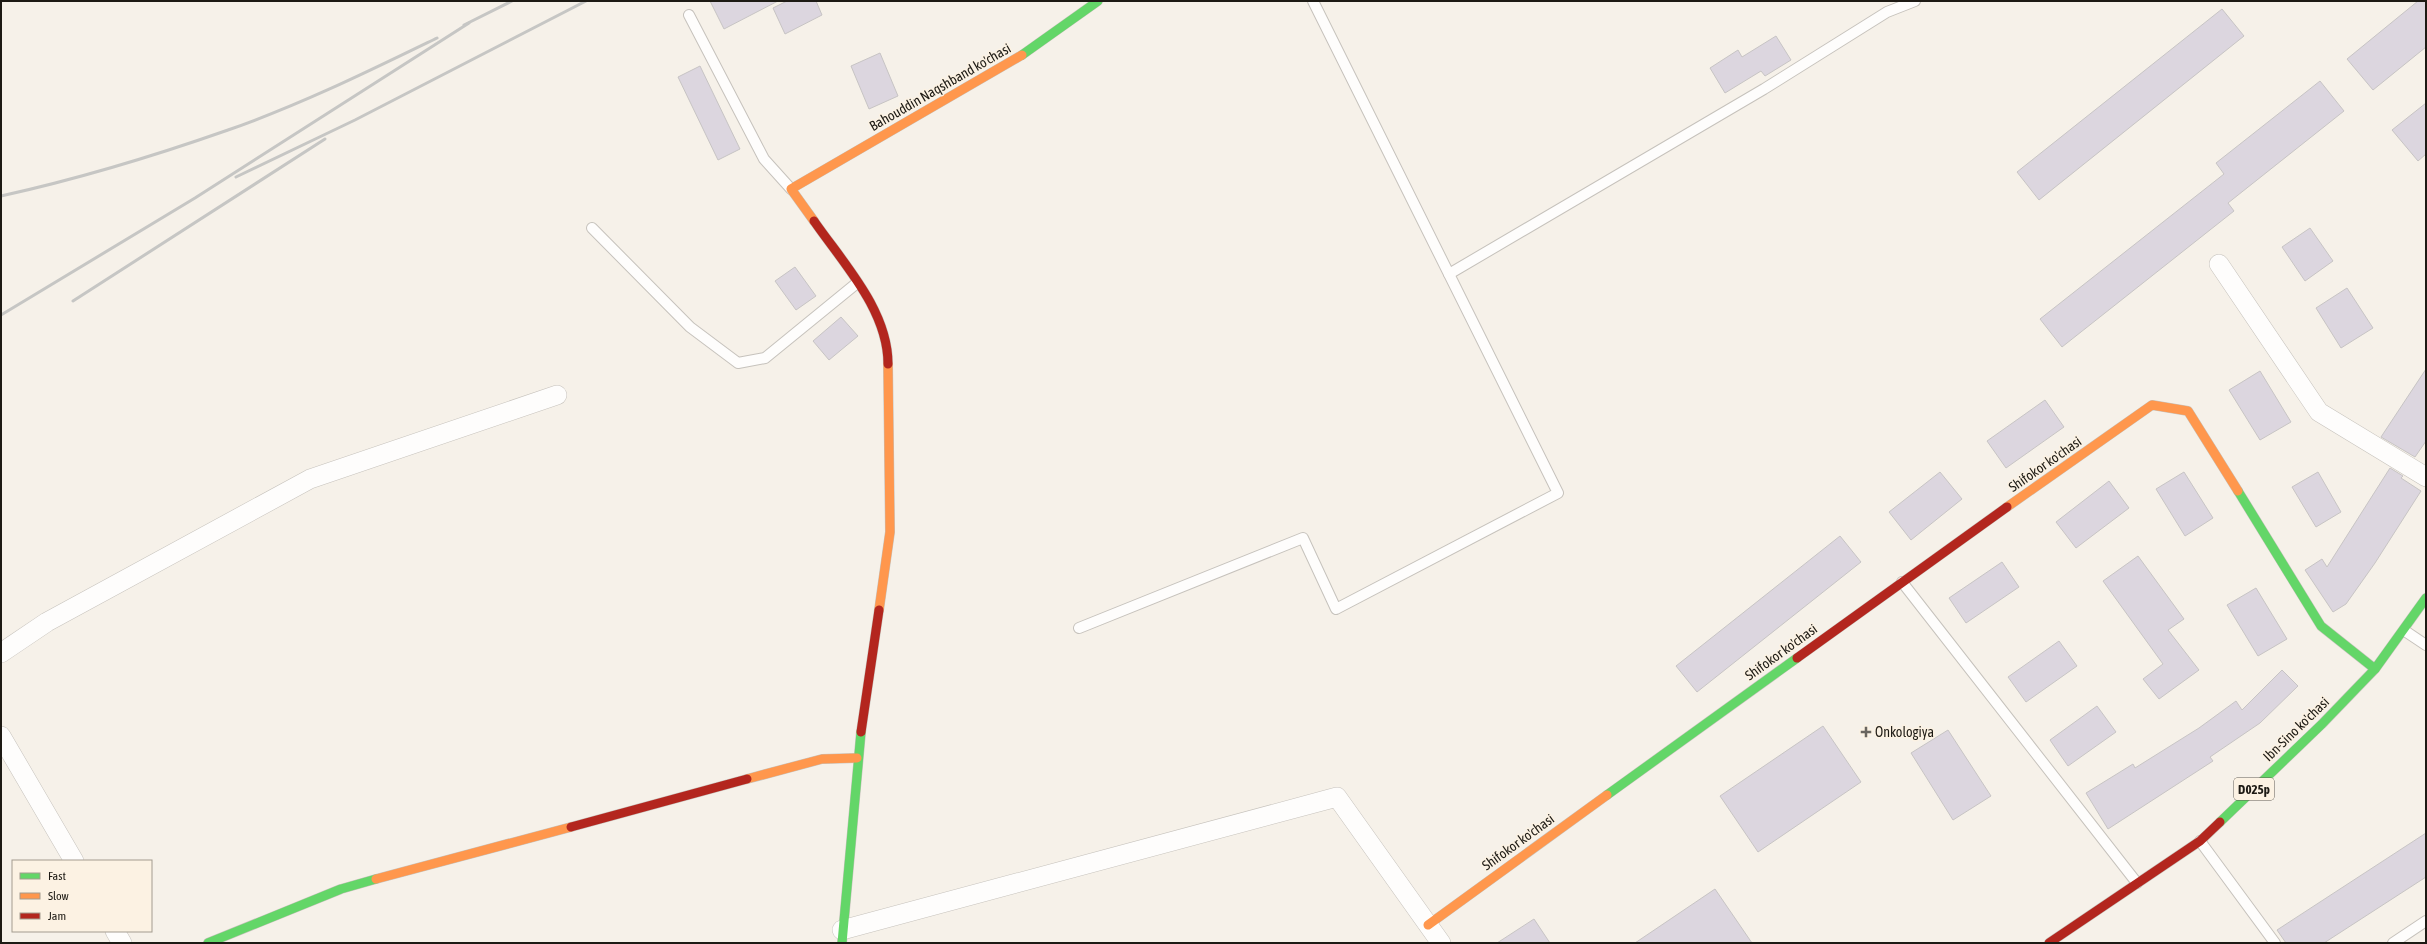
<svg xmlns="http://www.w3.org/2000/svg" width="2427" height="944" font-family="'Asap Condensed',sans-serif">
<style>
.building{fill:#dcd6df;stroke:#c7c4c4}
.lines{fill:none;stroke-linecap:round;stroke-linejoin:round}
.lane-casing{stroke:#c6c2bc;stroke-width:12}
.street-casing{stroke:#c6c2bc;stroke-width:20}
.fast-casing{stroke:#c6c2bc;stroke-width:10}
.slow-casing{stroke:#c6c2bc;stroke-width:10}
.jam-casing{stroke:#c6c2bc;stroke-width:10}
.lane{stroke:#fefdfc;stroke-width:10}
.street{stroke:#fefdfc;stroke-width:19}
.fast{stroke:#63d668;stroke-width:9}
.slow{stroke:#ff974d;stroke-width:9}
.jam{stroke:#b3261e;stroke-width:9}
.rail{stroke:#c6c6c4;stroke-width:3}
.poi-dot{fill:#69655f;stroke:#fcf2e3;stroke-width:1.5}
.labels{text-anchor:middle;dominant-baseline:central;stroke-width:3;stroke-linejoin:round;paint-order:stroke}
.shield{fill:#fcf2e3;stroke:#605b52;stroke-width:1}
.shield-label{font-size:13px;font-weight:bold;fill:#1d1a14}
.street-label{font-size:14px;fill:#1d1a14;stroke:#fcf2e3}
.poi-label{font-size:14px;fill:#1d1a14;stroke:#fcf2e3;text-anchor:start}
</style>
<rect width="100%" height="100%" fill="#f6f1e9"/>
<g class="building">
<path d="M710,1H778L724,29Z"/>
<path d="M787,1H816L822,15L785,34L773,8Z"/>
<path d="M2418,1H2426V47L2373,90L2347,59Z"/>
<path d="M2222,9L2244,36L2039,200L2017,172Z"/>
<path d="M1776,36L1791,60L1765,76L1761,71L1725,93L1710,68L1738,50L1742,57Z"/>
<path d="M880,53L898,96L869,109L851,66Z"/>
<path d="M700,66L740,149L718,160L678,77Z"/>
<path d="M2320,81L2344,111L2228,203L2234,211L2062,347L2040,319L2224,174L2216,163Z"/>
<path d="M2426,103V154L2418,161L2392,130Z"/>
<path d="M2310,228L2333,261L2305,281L2282,247Z"/>
<path d="M795,267L816,296L796,310L775,281Z"/>
<path d="M2347,288L2373,328L2341,348L2316,308Z"/>
<path d="M841,317L858,336L829,360L813,341Z"/>
<path d="M2426,369V441L2415,457L2381,437Z"/>
<path d="M2260,371L2291,422L2260,440L2229,390Z"/>
<path d="M2045,400L2064,427L2006,468L1987,441Z"/>
<path d="M2390,468L2403,476L2401,478L2421,491L2375,563L2346,604L2333,612L2305,570L2322,559L2327,567Z"/>
<path d="M1940,472L1962,499L1911,540L1889,512Z"/>
<path d="M2184,472L2213,518L2185,536L2156,489Z"/>
<path d="M2318,472L2341,512L2316,527L2292,487Z"/>
<path d="M2109,481L2129,508L2076,548L2056,522Z"/>
<path d="M1840,536L1861,562L1697,692L1676,666Z"/>
<path d="M2138,556L2184,619L2168,630L2199,670L2159,699L2143,679L2163,664L2103,581Z"/>
<path d="M2002,562L2019,587L1966,623L1949,598Z"/>
<path d="M2256,588L2287,639L2258,656L2227,605Z"/>
<path d="M2059,641L2077,666L2026,702L2008,677Z"/>
<path d="M2282,670L2298,686L2260,723L2210,757L2213,761L2108,829L2086,793L2133,764L2135,768L2199,728L2236,701L2242,710Z"/>
<path d="M2097,706L2116,732L2068,766L2050,740Z"/>
<path d="M1823,726L1861,782L1758,852L1720,796Z"/>
<path d="M1948,730L1991,796L1953,820L1911,753Z"/>
<path d="M2426,833V877L2324,943H2286L2277,930Z"/>
<path d="M1715,889L1752,943H1635Z"/>
<path d="M1534,919L1550,943H1497Z"/>
</g>
<g class="lines">
<defs>
<g id="lane">
<path d="M689,15L764,159L791,189"/>
<path d="M592,228L690,327L738,363L765,358L857,283"/>
<path d="M1449,274L1764,89L1887,12L1915,1"/>
<path d="M1902,582L2137,883"/>
<path d="M1079,628L1303,538L1336,609L1558,493L1313,1"/>
<path d="M2405,631L2426,645"/>
<path d="M2200,841L2275,943"/>
<path d="M2393,943L2426,921"/>
</g>
<g id="street">
<path d="M2219,264L2319,412L2426,477"/>
<path d="M1,653L47,622L310,479L557,395"/>
<path d="M1,736L74,861"/>
<path d="M842,930L1337,797L1441,943"/>
<path d="M115,931L122,943"/>
</g>
<g id="fast">
<path d="M1022,55L1098,1"/>
<path d="M2238,491L2321,626L2375,669"/>
<path d="M1607,795L1797,658"/>
<path d="M2220,822L2322,724L2375,669L2426,598"/>
<path d="M208,943L341,889L376,879"/>
<path d="M842,943L861,732"/>
</g>
<g id="slow">
<path d="M814,221L791,189L1022,55"/>
<path d="M2007,507L2152,405L2188,411L2238,491"/>
<path d="M879,610L890,532L888,364"/>
<path d="M747,779L822,759L857,758"/>
<path d="M376,879L571,827"/>
<path d="M1428,925L1607,795"/>
</g>
<g id="jam">
<path d="M814,221C843,263 888,310 888,364"/>
<path d="M1797,658L2007,507"/>
<path d="M861,732L879,610"/>
<path d="M571,827L747,779"/>
<path d="M2049,943L2200,841L2220,822"/>
</g>
</defs>
<use href="#lane" class="lane-casing"/>
<use href="#street" class="street-casing"/>
<use href="#fast" class="fast-casing"/>
<use href="#slow" class="slow-casing"/>
<use href="#jam" class="jam-casing"/>
<use href="#lane" class="lane"/>
<use href="#street" class="street"/>
<use href="#fast" class="fast"/>
<use href="#slow" class="slow"/>
<use href="#jam" class="jam"/>
<g class="rail">
<path d="M464,25L512,1"/>
<path d="M236,177L355,120L586,1"/>
<path d="M1,196C78,179 154,156 228,130C300,105 369,71 437,38"/>
<path d="M73,301L325,139"/>
<path d="M1,315L195,198L469,23"/>
</g>
</g>
<path class="poi-dot" d="M1864 726h4v4h4v4h-4v4h-4v-4h-4v-4h4z"/>
<g class="labels">
<rect class="shield" x="2234" y="778" width="40" height="22" rx="3"/>
<g class="shield-label">
<text x="2254" y="789">D025p</text>
</g>
<g class="street-label">
<text transform="translate(940 87) rotate(-30)">Bahouddin Naqshband ko'chasi</text>
<text transform="translate(2045 464) rotate(-35)">Shifokor ko'chasi</text>
<text transform="translate(1781 652) rotate(-36)">Shifokor ko'chasi</text>
<text transform="translate(2296 729) rotate(-44)">Ibn-Sino ko'chasi</text>
<text transform="translate(1518 842) rotate(-36)">Shifokor ko'chasi</text>
</g>
<g class="poi-label">
<text x="1875" y="732">Onkologiya</text>
</g>
</g>
<rect width="2427" height="944" fill="none" stroke="#1d1a14" stroke-width="4"/>
<rect x="12" y="860" width="140" height="72" fill="#fcf2e3" stroke="#a39c90"/>
<rect x="20" y="873" width="20" height="6" fill="#63d668" stroke="#a39c90"/>
<text x="48" y="880" font-size="12" fill="#1d1a14">Fast</text>
<rect x="20" y="893" width="20" height="6" fill="#ff974d" stroke="#a39c90"/>
<text x="48" y="900" font-size="12" fill="#1d1a14">Slow</text>
<rect x="20" y="913" width="20" height="6" fill="#b3261e" stroke="#a39c90"/>
<text x="48" y="920" font-size="12" fill="#1d1a14">Jam</text>
</svg>
